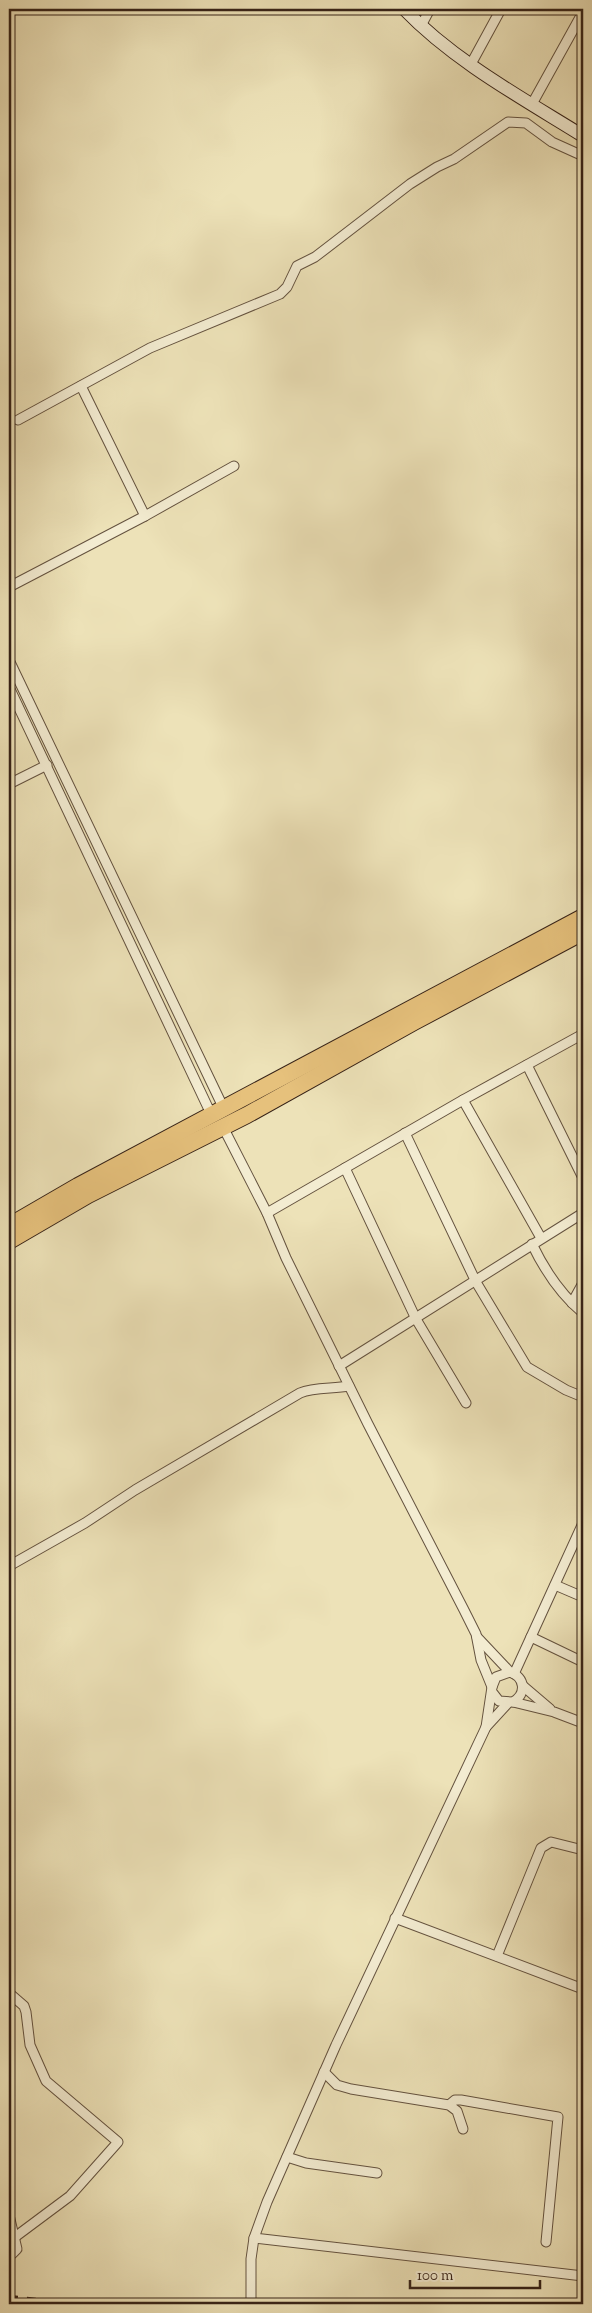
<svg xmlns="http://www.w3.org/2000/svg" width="592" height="2313" font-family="'Sorts Mill Goudy',serif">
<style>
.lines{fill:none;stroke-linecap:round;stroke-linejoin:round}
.street-casing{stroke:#64523f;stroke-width:11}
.secondary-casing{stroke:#362217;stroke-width:14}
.highway-casing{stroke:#362217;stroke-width:18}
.street{stroke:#f3ecd1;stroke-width:9}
.secondary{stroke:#f3ecd1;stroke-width:12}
.highway{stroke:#e6c17c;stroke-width:16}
.rail{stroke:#362217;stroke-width:2.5;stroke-dasharray:9 9;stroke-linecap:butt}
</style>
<rect width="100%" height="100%" fill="#ede2b8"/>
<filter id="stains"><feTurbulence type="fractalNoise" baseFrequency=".004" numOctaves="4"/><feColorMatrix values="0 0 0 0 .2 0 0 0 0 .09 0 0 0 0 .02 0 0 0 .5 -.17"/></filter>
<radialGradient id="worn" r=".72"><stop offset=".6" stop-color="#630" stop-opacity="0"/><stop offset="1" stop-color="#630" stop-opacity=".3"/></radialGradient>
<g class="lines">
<defs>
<g id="street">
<path d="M421,26L430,9"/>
<path d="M471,64L501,9"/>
<path d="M532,104L583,12"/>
<path d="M81,386L145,516"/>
<path d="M18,420L150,348L280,294L287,287L297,266L315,257L410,184L437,167L454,159L508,122L526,123L552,142L583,156"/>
<path d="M9,587L145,516L234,466"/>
<path d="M9,660L224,1109"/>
<path d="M9,687L212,1116"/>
<path d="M9,784L47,765"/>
<path d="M527,1065L583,1178"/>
<path d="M463,1100L541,1238"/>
<path d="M223,1127L267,1213L286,1258L368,1424L464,1610L476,1634L481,1660L492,1687"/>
<path d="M405,1133L476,1282L527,1367L566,1390L583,1397"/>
<path d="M345,1168L416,1319L466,1403"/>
<path d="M267,1213L463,1100L583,1034"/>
<path d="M532,1244C545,1271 560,1294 583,1313"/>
<path d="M572,1303L583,1283"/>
<path d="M339,1366L583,1213"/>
<path d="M9,1566L85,1523L135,1490L300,1393C314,1387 333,1389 349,1386"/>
<path d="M555,1585L583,1597"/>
<path d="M477,1637L510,1672"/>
<path d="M531,1637L583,1662"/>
<path d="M514,1674L583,1523"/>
<path d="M523,1686L550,1709"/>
<path d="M513,1702L554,1712L583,1723"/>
<path d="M486,1727L492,1687L496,1677L510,1672C525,1677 527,1694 513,1702L499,1701L492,1692"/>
<path d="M395,1918L583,1989"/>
<path d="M497,1956L541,1848L551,1842L583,1850"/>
<path d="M9,1993L24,2006L26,2012L30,2045L46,2081L118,2142L70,2196L15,2237"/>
<path d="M324,2072L337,2085L351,2089L449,2105L457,2111L463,2129"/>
<path d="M449,2105L455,2100H461L558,2117L546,2242"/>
<path d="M287,2157L306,2163L377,2173"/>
<path d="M9,2215L17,2249L12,2254H9"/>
<path d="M254,2238L583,2276"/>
<path d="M251,2304V2259L254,2238L267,2202L336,2045L486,1727L508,1703"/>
</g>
<path id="secondary" d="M404,9C454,61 522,98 583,136"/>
<g id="highway">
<path d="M9,1226L78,1186L583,917"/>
<path d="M9,1241L88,1195L247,1115L414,1022L583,932"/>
</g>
</defs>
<use href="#street" class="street-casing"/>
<use href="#secondary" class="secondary-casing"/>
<use href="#highway" class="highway-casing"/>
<use href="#street" class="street"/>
<use href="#secondary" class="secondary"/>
<use href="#highway" class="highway"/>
<path class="rail" d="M9,2296L82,2304"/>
</g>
<rect width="592" height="2313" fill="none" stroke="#ede2b8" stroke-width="30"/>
<rect x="10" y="10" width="572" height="2293" fill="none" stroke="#362217" stroke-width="2.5"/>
<rect x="15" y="15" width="562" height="2283" fill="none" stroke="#362217"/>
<path d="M410 2280v8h130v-8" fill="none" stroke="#362217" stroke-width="2.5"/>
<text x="417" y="2280" font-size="15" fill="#362217" stroke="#f3ecd1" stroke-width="4" paint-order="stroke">100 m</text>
<rect width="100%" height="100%" filter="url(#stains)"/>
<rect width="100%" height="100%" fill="url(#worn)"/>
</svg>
